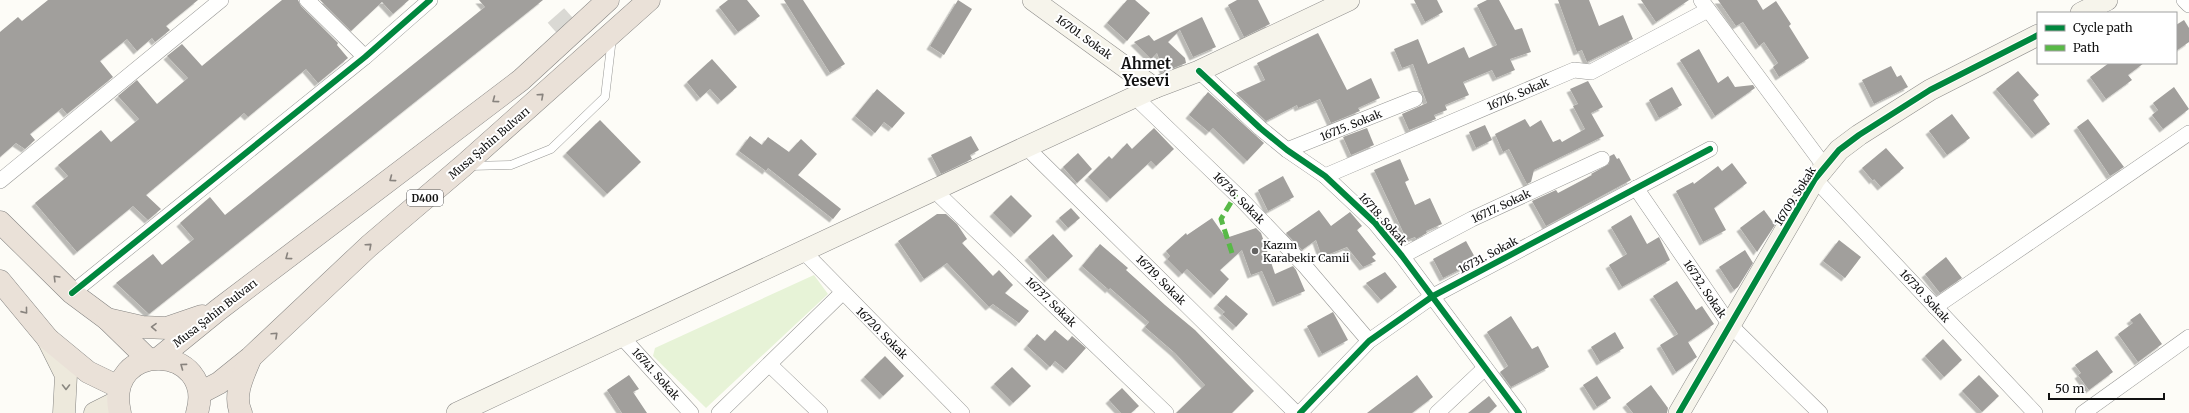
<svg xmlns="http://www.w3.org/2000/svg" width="2189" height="413" font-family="Merriweather,serif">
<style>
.green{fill:#e7f3d7}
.building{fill:#a19f9c;filter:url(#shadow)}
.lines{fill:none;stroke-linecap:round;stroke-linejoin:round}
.highway-tunnel{stroke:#dad9d4;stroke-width:22;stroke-dasharray:22 11;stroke-linecap:butt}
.lane-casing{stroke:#979795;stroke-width:9}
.street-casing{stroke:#979795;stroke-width:16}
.secondary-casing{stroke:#8e8d8b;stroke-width:22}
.primary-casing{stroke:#858482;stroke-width:23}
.highway-casing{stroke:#858482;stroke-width:23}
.lane{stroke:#fffffe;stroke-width:8}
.street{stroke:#fffffe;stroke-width:15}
.secondary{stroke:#f6f4eb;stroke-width:21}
.primary{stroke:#ede9dc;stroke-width:22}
.highway{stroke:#eae1d8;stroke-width:22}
.quiet{stroke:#58b947;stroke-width:5;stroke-dasharray:10 5;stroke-linecap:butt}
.cycleway-casing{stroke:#fff;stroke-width:8}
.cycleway{stroke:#00873e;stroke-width:6}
.oneway{stroke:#88837e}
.oneway2{stroke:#8a8881}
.poi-dot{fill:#646362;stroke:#fff;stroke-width:1.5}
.labels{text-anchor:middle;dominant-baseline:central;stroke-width:4;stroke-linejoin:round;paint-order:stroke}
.shield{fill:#fff;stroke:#585858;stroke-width:1}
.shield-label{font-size:10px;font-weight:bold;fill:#111}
.street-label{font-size:11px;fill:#111;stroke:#fff}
.poi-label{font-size:11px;fill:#111;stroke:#fff;text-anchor:start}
.district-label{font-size:15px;font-weight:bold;fill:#111;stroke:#fff}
</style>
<defs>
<filter id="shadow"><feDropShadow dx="-3.5" dy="3.5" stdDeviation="0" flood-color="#0004"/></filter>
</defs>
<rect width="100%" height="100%" fill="#fdfcf7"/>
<path class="green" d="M814,275L828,294L706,408L653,356L655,348Z"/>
<g class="building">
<path d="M48,0H198L166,26L170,30L155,42L152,38L137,51L127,39L100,61L113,77L67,114L62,108L30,134L35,140L25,149L16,143L0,157V32L18,17L22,21Z"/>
<path d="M282,0H298L301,6L338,43L337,45L348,58L318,83L306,69L248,117L244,113L146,195L161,209L148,220L133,206L77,252L35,203L68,176L58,165L101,130L111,142L139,119L118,96L137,80L157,104L188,78L167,56L182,44L202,66Z"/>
<path d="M320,0H409L393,14L382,2L351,31Z"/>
<path d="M479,0H543L149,314L116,283L153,254L162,265L194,239L180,223L210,197L225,215L485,7Z"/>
<path d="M728,0H747L760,16L738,32L719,7Z"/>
<path d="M784,0H803L845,64L830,73Z"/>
<path d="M958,0L972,9L944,55L930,46Z"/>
<path d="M1127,0H1135L1150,13L1127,41L1107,23Z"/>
<path d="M1237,0H1258L1270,24L1244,37L1228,5Z"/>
<path d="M1414,0H1437L1443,12L1425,22Z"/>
<path d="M1487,0H1499L1515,30L1522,28L1531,52L1510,59L1515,70L1496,78L1492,70L1463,82L1469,95L1445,105L1447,110L1434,115L1436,119L1409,130L1402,114L1427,103L1413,64L1402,68L1394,49L1418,39L1428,64L1464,47L1469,58L1497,45L1477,5Z"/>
<path d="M1558,0H1589L1599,26L1623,15L1633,39L1587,62L1582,50L1577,52Z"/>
<path d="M1641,0H1689L1656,22Z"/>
<path d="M1718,0H1757L1763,10L1776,1L1791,24L1789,26L1809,58L1779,77L1773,67L1778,63L1764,42L1759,46L1743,22L1736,26Z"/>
<path d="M1202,17L1216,47L1193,57L1180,30L1168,42L1185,58L1186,63L1164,72L1157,53L1151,59L1134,42L1149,35L1154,41Z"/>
<path d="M2184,20L2189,28V42L2176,51V25Z"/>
<path d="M1318,33L1347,90L1371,78L1380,98L1358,108L1360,111L1331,123L1320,99L1298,108L1297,105L1266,121L1236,93L1265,80L1257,63Z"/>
<path d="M1699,49L1718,83L1728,76L1735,87L1753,85L1755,88L1715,116L1680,60Z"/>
<path d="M712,59L737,87L721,101L710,89L700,98L687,82Z"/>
<path d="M2109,63H2144L2128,75L2132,80L2106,99L2090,77Z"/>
<path d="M1891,66L1897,77L1901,75L1908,87L1874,104L1862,80Z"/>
<path d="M2018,71L2039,95L2033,100L2050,124L2035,135L1996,89Z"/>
<path d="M1588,81L1603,107L1591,113L1604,136L1534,170L1531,182L1527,184L1509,149L1503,152L1495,134L1525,119L1530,127L1541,120L1553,142L1560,139L1562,142L1585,129L1573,106L1578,104L1570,89Z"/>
<path d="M1672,87L1682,105L1659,118L1649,100Z"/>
<path d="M2174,87L2189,109L2163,129L2152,115L2158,110L2153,103Z"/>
<path d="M877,89L905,113L892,128L884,122L875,133L855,116Z"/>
<path d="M1208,92L1264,143L1247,161L1213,128L1209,132L1189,115Z"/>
<path d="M1952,114L1970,138L1947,155L1929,131Z"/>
<path d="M2088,119L2124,167L2110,176L2077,127Z"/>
<path d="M600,120L641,162L607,194L566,153Z"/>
<path d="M1485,125L1492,140L1476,148L1469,132Z"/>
<path d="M1154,128L1174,149L1156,166L1151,161L1110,199L1088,177L1109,156L1112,159L1127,143L1132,149Z"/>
<path d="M1367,128L1374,145L1351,155L1343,137Z"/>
<path d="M750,136L762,145L768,137L789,152L801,139L817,154L798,175L841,209L833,219L768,168L766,171L739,151Z"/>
<path d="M971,136L979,150L970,155L972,159L941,174L931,155Z"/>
<path d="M1886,148L1904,168L1881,187L1874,179L1873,181L1862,168Z"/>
<path d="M1078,153L1092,169L1077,183L1063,167Z"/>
<path d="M1614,154L1617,159L1619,158L1631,180L1546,226L1532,201L1556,190L1558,193L1592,175L1591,174L1609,164L1610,156Z"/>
<path d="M1400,159L1409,180L1405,182L1415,205L1430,198L1442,224L1426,231L1427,233L1416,239L1415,237L1407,240L1374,170Z"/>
<path d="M1732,163L1747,183L1714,208L1726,230L1703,242L1676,191L1693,182L1694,184L1718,166L1722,171Z"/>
<path d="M1283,176L1294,197L1268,211L1258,190Z"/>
<path d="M1011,195L1032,216L1014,234L993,213Z"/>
<path d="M1071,208L1080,218L1068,228L1059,218Z"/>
<path d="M1319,210L1331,226L1350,212L1362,226L1357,230L1376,254L1372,257L1376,261L1363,267L1347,247L1322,257L1316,240L1302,250L1286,233Z"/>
<path d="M1764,210L1775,225L1757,252L1740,228Z"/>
<path d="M937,214H946L957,224L967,239L962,243L993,276L999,270L1013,285L1005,293L1029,311L1019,323L993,304L989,307L947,263L924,279L898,241Z"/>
<path d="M1631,215L1647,244L1659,237L1670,260L1622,287L1609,265L1627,254L1611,227Z"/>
<path d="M1212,218L1226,238L1256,228L1261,233L1275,274L1293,266L1296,270L1305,291L1276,303L1262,271L1251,275L1242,250L1220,270L1229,279L1214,295L1187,269L1182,274L1167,259L1170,256L1166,251L1186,233L1187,235Z"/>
<path d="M1053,234L1073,256L1048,279L1028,257Z"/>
<path d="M1839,240L1861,257L1845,278L1823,261Z"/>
<path d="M1466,241L1477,261L1443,278L1433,259Z"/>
<path d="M1100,244L1128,268L1126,270L1165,305L1195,330L1254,391L1232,413H1176L1205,385L1175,353L1145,327L1149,322L1110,288L1109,290L1082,266Z"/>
<path d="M1745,250L1753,263L1738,287L1734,290L1719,267Z"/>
<path d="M1946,257L1962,278L1940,293L1925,274Z"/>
<path d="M1385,272L1397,287L1381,300L1366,283Z"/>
<path d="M1677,281L1696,310L1702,306L1714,324L1688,342L1697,357L1676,372L1660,345L1678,334L1653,296Z"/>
<path d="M1226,295L1248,314L1236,327L1222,314L1225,312L1217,305Z"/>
<path d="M1333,312L1348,340L1322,354L1307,326Z"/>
<path d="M2140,313L2162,344L2138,362L2118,334L2133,323L2130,320Z"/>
<path d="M1511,316L1532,349L1538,346L1549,367L1511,387L1500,372L1508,366L1487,332Z"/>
<path d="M1055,330L1068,341L1072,336L1086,348L1066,370L1055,361L1050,367L1027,346L1037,334L1045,341Z"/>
<path d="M1615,332L1624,348L1600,362L1591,347Z"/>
<path d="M1943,339L1962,360L1944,377L1925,356Z"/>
<path d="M2097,350L2113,372L2089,390L2078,375L2081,373L2075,365Z"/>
<path d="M885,356L904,376L883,396L864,377Z"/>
<path d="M1012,367L1031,386L1013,403L994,384Z"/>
<path d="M629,375L639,389L633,392L647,413H622L607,390Z"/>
<path d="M1417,375L1433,397L1412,413H1367Z"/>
<path d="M1979,375L1999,396L1982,412L1962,391Z"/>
<path d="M1597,376L1611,398L1597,407L1583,385Z"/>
<path d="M1651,385L1668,408L1667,413H1633L1626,404Z"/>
<path d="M1122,388L1139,406L1131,413H1121L1109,400Z"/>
<path d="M1489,396L1497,406L1489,413H1468Z"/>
</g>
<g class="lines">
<path class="highway-tunnel" d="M555,31L573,15"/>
<defs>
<path id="lane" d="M470,166L511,165L551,149L605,97L612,38"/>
<g id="street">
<path d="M307,0L365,57"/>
<path d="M1701,0L1825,167"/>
<path d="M2184,0L2189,5"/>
<path d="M1199,71L1260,128L1287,150L1325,176L1375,223L1402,256L1519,413"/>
<path d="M1135,97L1241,199L1304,265L1369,341"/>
<path d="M1026,147L1296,413"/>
<path d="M1287,150L1415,99"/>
<path d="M1325,176L1574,70L1591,72L1708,10"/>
<path d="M1815,179L2035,413"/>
<path d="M0,181L221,0"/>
<path d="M1636,188L1730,325L1820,413"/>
<path d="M935,191L1166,413"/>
<path d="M803,251L962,413"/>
<path d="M1402,256L1472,219L1602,159"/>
<path d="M72,293L365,57L430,0"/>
<path d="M1935,307L2189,133"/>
<path d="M621,336L691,413"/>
<path d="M770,365L820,413"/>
<path d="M719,413L842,293"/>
<path d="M1300,413L1369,341L1433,296L1710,149"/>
<path d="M1437,413L1485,368"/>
<path d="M2083,413L2189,337"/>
</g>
<g id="secondary">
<path d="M1033,0L1154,88"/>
<path d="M2081,13L2107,0"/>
<path d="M457,413L1026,147L1154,88L1199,71L1349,0"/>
<path d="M1679,413L1815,179L1839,150L1859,135L1930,90L2038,35"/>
</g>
<g id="primary">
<path d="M48,339L66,375L64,413"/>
<path d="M95,413L117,402"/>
</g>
<g id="highway">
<path d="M0,222L72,293L107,319L148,359"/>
<path d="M0,281L48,339L88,372L119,387"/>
<path d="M107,319L142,327L167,328L202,316"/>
<path d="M159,358L218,310L521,80L608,0"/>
<path d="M200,393L219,383L250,358L369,246L463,166L649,0"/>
<path d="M120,413C103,338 217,344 197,413"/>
<path d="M241,413C233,395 243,376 250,359"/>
</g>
</defs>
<use href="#lane" class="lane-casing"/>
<use href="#street" class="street-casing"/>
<use href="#secondary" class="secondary-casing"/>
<use href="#primary" class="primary-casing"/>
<use href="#highway" class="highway-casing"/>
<use href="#lane" class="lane"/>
<use href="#street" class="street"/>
<use href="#secondary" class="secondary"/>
<use href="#primary" class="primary"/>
<use href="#highway" class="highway"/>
<path class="quiet" d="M1232,253L1221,219L1236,194"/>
<defs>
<g id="cycleway">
<path d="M1199,71L1260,128L1287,150L1325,176L1375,223L1402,256L1519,413"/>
<path d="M72,293L365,57L430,0"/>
<path d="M1300,413L1369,341L1433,296L1710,149"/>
<path d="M1679,413L1815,179L1839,150L1859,135L1930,90L2038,35"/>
</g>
</defs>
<use href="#cycleway" class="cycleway-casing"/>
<use href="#cycleway" class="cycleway"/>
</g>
<defs><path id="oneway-chevron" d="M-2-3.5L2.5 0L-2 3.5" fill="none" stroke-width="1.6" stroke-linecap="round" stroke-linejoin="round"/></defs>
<g class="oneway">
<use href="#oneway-chevron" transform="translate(541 96) rotate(-42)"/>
<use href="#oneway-chevron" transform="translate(495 100) rotate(143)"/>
<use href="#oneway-chevron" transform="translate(392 179) rotate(143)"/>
<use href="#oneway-chevron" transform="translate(369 246) rotate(-42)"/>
<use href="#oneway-chevron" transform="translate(288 257) rotate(143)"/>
<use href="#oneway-chevron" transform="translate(56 278) rotate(-135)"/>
<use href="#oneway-chevron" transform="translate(25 311) rotate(51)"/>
<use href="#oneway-chevron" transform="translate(154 327) rotate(-179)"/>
<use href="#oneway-chevron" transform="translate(275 335) rotate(-43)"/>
<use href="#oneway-chevron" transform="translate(183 366) rotate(-144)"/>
</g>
<use class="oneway2" href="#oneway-chevron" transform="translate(66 387) rotate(90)"/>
<circle class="poi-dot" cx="1255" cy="251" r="4"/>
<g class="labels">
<rect class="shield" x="407" y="190" width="36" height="16" rx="3"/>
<g class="shield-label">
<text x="425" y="198">D400</text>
</g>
<g class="street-label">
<text transform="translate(1084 37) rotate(36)">16701. Sokak</text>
<text transform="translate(1518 94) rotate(-23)">16716. Sokak</text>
<text transform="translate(1351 125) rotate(-22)">16715. Sokak</text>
<text transform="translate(489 143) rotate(-41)">Musa Şahin Bulvarı</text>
<text transform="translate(1795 196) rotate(-58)">16709. Sokak</text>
<text transform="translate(1239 198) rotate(45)">16736. Sokak</text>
<text transform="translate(1501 206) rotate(-25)">16717. Sokak</text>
<text transform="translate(1383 219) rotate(48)">16718. Sokak</text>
<text transform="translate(1488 255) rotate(-28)">16731. Sokak</text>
<text transform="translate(1161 280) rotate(45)">16719. Sokak</text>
<text transform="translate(1705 289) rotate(56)">16732. Sokak</text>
<text transform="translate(1925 296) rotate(47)">16730. Sokak</text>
<text transform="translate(1051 302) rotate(44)">16737. Sokak</text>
<text transform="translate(215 313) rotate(-38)">Musa Şahin Bulvarı</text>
<text transform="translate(882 333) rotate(45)">16720. Sokak</text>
<text transform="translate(656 374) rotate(48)">16741. Sokak</text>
</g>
<g class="poi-label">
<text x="1263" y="245">Kazım<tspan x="1263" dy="13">Karabekir Camii</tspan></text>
</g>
<g class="district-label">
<text x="1146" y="63">Ahmet<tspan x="1146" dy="17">Yesevi</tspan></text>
</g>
</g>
<rect x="2037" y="12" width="140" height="52" fill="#ffffff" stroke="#a0a0a0"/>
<rect x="2045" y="25" width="20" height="6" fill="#00873e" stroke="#a0a0a0"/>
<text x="2073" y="32" font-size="12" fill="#111111">Cycle path</text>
<rect x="2045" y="45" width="20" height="6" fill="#58b947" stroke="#a0a0a0"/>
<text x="2073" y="52" font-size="12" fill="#111111">Path</text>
<path d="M2049 393v6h115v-6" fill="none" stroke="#111111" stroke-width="2"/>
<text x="2055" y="393" font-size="12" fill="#111111" stroke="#ffffff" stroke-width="3" paint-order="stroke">50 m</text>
</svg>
